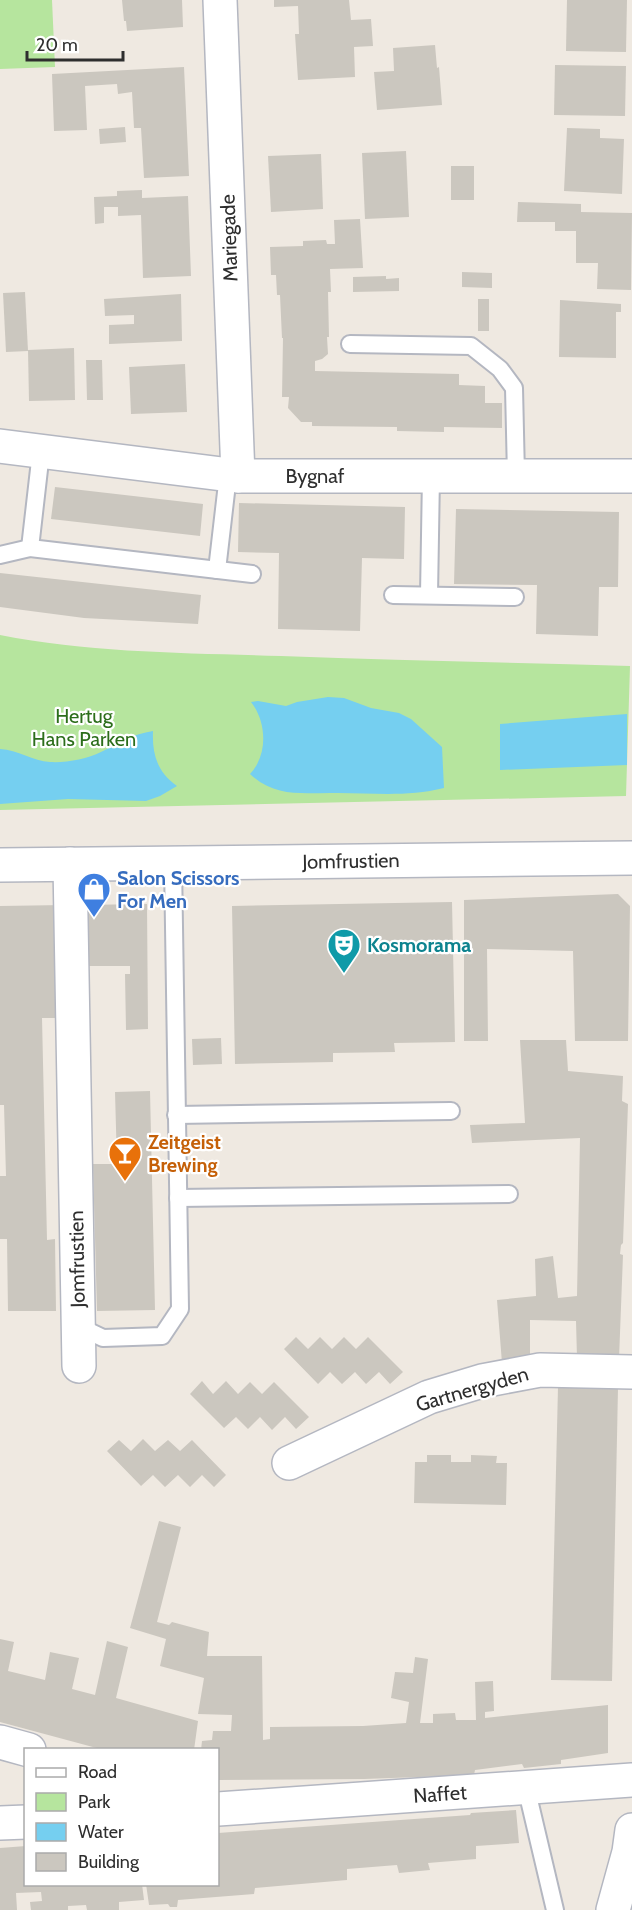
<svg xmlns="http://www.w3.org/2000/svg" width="632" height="1910" font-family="Cabin,sans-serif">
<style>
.green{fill:#b6e59e}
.water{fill:#75cff0}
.building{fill:#cbc7bf}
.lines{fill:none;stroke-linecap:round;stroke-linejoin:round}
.lane-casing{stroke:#b4b7c1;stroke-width:20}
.street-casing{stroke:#b4b7c1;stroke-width:36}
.secondary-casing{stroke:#b4b7c1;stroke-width:36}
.lane{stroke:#fff;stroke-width:16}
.street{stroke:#fff;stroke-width:33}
.secondary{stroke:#fff;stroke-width:33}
.labels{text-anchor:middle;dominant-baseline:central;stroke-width:4.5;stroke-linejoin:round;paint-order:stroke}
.street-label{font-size:20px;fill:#2e2e2e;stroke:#fff}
.park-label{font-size:20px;fill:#2c6e1b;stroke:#fff}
.shop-label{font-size:20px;font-weight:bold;fill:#366cbe;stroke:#fff;text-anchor:start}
.culture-label{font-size:20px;font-weight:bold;fill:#0d838f;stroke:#fff;text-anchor:start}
.food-label{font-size:20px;font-weight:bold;fill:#c56008;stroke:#fff;text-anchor:start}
</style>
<rect width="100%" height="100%" fill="#efe9e1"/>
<g class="green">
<path d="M0,0H52L55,67L0,69Z"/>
<path d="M0,635C92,653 187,653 281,656C397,660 514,663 630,666L626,796L0,810Z"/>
</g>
<g class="water">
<path d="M328,697L344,698L371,708L399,713L411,719L442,747L444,788C408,797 374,793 338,793C305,792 277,799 250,774C268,755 267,722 251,702L258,701L286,706L297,702Z"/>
<path d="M627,714V765L500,770V724Z"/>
<path d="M153,731C152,754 157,772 177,786L160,796L146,801L68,799L0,804V749C18,750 33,761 50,762C66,763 87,759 101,752C119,743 133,734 153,731Z"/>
</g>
<g class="building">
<path d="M122,0H182L183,27L127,31L126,21H124Z"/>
<path d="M274,0H349L351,20L371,19L373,46L354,47L355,77L298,80L295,34H299L298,6L274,7Z"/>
<path d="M567,0H627L626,52L566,51Z"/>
<path d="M435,45L437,68L439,67L442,105L377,110L374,72L394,71L393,48Z"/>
<path d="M555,65L626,66L625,116L554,115Z"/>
<path d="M184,67L189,176L144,178L141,128H134L132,92L118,94L117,84L85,86L87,130L54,131L52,74Z"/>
<path d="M125,127L126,142L100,144L99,129Z"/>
<path d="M567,128L600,129V138L624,139L622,194L564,191Z"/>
<path d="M406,151L409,217L365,219L362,153Z"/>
<path d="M321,154L323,209L271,212L268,156Z"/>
<rect x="451" y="166" width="23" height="34"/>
<path d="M142,190V198L188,196L191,276L143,278L141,215L118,216V207H104V223L95,224L94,197L117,196V191Z"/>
<path d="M518,202L581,204V212L632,213L631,290L597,289L598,263H576V231H555V222H517Z"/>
<path d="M360,219L363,268L330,269L331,292H328L329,337H327L328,354L322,359L315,361V371L459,374V385L485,386V403H502V428L444,427V432L397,431V427L312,426V422H301L288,408L289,397H282L283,338H282L280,295H277L276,275H271L270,247L303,246V241L326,240L327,244H335L334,220Z"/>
<path d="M462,272L492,273V288L462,287Z"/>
<path d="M386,276V279L399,278V291L353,292V277Z"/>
<path d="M25,292L28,351L6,352L3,293Z"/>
<path d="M181,294L182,341L109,344V325L134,324V315L105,316L104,299Z"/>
<rect x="478" y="299" width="11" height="32"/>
<path d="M560,300L621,304V312H616V358L559,357Z"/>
<path d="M74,348L75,400L29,401L28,350Z"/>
<path d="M86,360H102L103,400H87Z"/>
<path d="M185,364L187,412L131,414L129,367Z"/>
<path d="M55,487L203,504L200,536L51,519Z"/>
<path d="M239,503L405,507L404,559L362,558L360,631L278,629L279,553L238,552Z"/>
<path d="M456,509L619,512L618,587H599L598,636L536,634L537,585L454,584Z"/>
<path d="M0,573L201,595L198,624L84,618L0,607Z"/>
<path d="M618,894L630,906L628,1041H575L573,951L487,949L488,1041H464V900Z"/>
<path d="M452,902L455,1042L394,1043L395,1052L333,1053V1062L235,1064L232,906Z"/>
<path d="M147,904L148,1029L126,1030L125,974H130V966H81V905Z"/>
<path d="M64,905L67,1018H42L47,1240L55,1239L56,1311H8L7,1239H0V1176H6L4,1105H0V906Z"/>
<path d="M221,1038L222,1064L193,1065L192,1039Z"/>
<path d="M520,1040H566L568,1071L623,1076L622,1101L628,1104L623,1243L621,1245L620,1254L623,1255L619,1359L577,1358L576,1321L530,1320V1358L502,1363L497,1300L536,1296L535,1259L553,1256L558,1298L577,1296L580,1138L472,1143L470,1125L525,1123Z"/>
<path d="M150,1091L155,1310L97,1311L93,1164H117L115,1092Z"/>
<path d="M296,1337L308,1349L320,1337L332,1349L344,1337L356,1349L368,1337L403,1372L390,1384L379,1372L366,1384L355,1372L342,1384L330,1372L318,1384L284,1349Z"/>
<path d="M202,1381L213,1394L226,1381L238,1394L250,1382L262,1394L274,1382L309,1417L296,1429L285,1417L272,1430L260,1417L248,1429L236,1417L224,1428L190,1394Z"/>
<path d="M558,1387L618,1388L612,1681L551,1680Z"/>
<path d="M143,1439L155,1451L168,1440L180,1451L192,1440L226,1475L214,1487L202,1475L190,1487L178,1475L165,1487L153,1475L141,1486L107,1451L119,1440L131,1451Z"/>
<path d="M427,1455H451V1462H471V1455L497,1456L496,1463H507L506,1505L414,1503L415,1462H427Z"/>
<path d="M159,1521L181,1527L157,1622L169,1625L172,1622L209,1632L207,1656H262L263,1740L270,1739V1727L363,1726L406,1723L409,1702L391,1698L395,1672L413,1673L415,1657L428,1659L420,1723H433V1714L455,1713L456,1720H476L475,1682L493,1681L494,1711L485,1712V1718L608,1705V1753L561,1760V1764L524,1768L522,1764L475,1770L474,1775L364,1779L218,1780V1750H201L202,1741L212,1740L213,1731H231L232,1715L198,1714L204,1678L160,1666L166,1639L130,1628Z"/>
<path d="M0,1639L14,1642L8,1671L45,1680L50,1652L79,1658L72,1689L95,1695L107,1641L128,1647L116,1698L198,1721L194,1750H104L0,1722Z"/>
<path d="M516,1810L519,1843L476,1846V1859L428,1863L430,1870L399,1873L397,1865L347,1869V1880L255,1888L254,1894L178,1900L177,1907H170L168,1904L149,1905L146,1884H218V1833L470,1815L471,1813Z"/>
<path d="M26,1846V1884H142L144,1900L119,1902V1910H87L86,1905L68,1906V1910H31L30,1902L42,1901L41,1892L16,1893L17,1910H0V1848Z"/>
</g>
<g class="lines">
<defs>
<g id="lane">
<path d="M350,344L471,346L500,369L514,388L516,476"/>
<path d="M41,452L30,548L252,574"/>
<path d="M0,555L30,548"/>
<path d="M217,570L228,475"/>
<path d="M393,595L515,597"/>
<path d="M429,595L431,476"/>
<path d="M176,1115L451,1111"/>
<path d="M178,1198L509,1194"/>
<path d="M78,1326L103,1338L162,1336L180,1309L173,863"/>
<path d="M526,1787L555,1910"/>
</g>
<g id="street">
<path d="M220,0L238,476"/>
<path d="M0,446L238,476H632"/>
<path d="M70,864L79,1366"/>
<path d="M289,1463L429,1397L482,1381L540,1370L632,1372"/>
<path d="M0,1742L29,1750"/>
<path d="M218,1809L632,1780"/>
<path d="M0,1823L26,1822"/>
</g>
<g id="secondary">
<path d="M0,865L632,858"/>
<path d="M613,1910L629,1852L632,1830"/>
</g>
</defs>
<use href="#lane" class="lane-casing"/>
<use href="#street" class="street-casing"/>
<use href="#secondary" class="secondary-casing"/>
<use href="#lane" class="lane"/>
<use href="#street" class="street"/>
<use href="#secondary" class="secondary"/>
</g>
<defs>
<symbol id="shop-pin" viewBox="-11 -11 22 30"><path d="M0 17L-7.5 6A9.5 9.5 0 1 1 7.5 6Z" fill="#3f7fe0" stroke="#fff"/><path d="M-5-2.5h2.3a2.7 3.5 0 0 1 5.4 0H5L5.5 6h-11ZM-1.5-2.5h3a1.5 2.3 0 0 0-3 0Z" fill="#fff"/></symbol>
<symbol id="theatre-pin" viewBox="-11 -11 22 30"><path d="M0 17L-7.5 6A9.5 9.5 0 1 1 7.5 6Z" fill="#0f9aa8" stroke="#fff"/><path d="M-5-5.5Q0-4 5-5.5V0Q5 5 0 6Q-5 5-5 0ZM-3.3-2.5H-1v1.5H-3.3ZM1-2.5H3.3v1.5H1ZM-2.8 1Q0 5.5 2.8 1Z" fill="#fff"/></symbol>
<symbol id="bar-pin" viewBox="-11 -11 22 30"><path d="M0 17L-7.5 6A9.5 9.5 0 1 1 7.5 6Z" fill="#e8710a" stroke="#fff"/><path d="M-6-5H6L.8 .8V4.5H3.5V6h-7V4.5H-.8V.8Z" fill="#fff"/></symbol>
</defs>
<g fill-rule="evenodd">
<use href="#shop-pin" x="75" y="870" width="38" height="52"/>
<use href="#theatre-pin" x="325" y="926" width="38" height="52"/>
<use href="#bar-pin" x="106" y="1134" width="38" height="52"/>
</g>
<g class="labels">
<g class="street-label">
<text transform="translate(229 238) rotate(-92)">Mariegade</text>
<text x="315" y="476">Bygnaf</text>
<text transform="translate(351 861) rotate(-1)">Jomfrustien</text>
<text transform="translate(77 1259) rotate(-91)">Jomfrustien</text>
<text transform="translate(472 1389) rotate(-16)">Gartnergyden</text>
<text transform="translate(440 1794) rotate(-4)">Naffet</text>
</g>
<g class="park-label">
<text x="84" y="716">Hertug<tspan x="84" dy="23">Hans Parken</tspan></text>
</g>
<g class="shop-label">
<text x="117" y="878">Salon Scissors<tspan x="117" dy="23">For Men</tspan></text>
</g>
<g class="culture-label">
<text x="367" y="945">Kosmorama</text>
</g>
<g class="food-label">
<text x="148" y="1142">Zeitgeist<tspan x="148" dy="23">Brewing</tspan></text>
</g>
</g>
<rect x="24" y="1748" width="195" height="138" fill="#ffffff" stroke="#ababab" stroke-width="1.5"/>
<rect x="36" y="1768" width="30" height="9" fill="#ffffff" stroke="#ababab" stroke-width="1.5"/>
<text x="78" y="1778" font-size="18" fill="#2e2e2e">Road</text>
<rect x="36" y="1793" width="30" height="18" fill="#b6e59e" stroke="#ababab" stroke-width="1.5"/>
<text x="78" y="1808" font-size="18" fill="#2e2e2e">Park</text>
<rect x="36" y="1823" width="30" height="18" fill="#75cff0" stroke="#ababab" stroke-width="1.5"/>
<text x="78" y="1838" font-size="18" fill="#2e2e2e">Water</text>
<rect x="36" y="1853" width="30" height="18" fill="#cbc7bf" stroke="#ababab" stroke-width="1.5"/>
<text x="78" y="1868" font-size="18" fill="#2e2e2e">Building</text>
<path d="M27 51v9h96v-9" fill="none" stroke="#2e2e2e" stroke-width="3"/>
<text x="36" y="51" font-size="18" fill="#2e2e2e" stroke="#ffffff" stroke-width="4.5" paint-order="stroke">20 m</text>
</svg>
